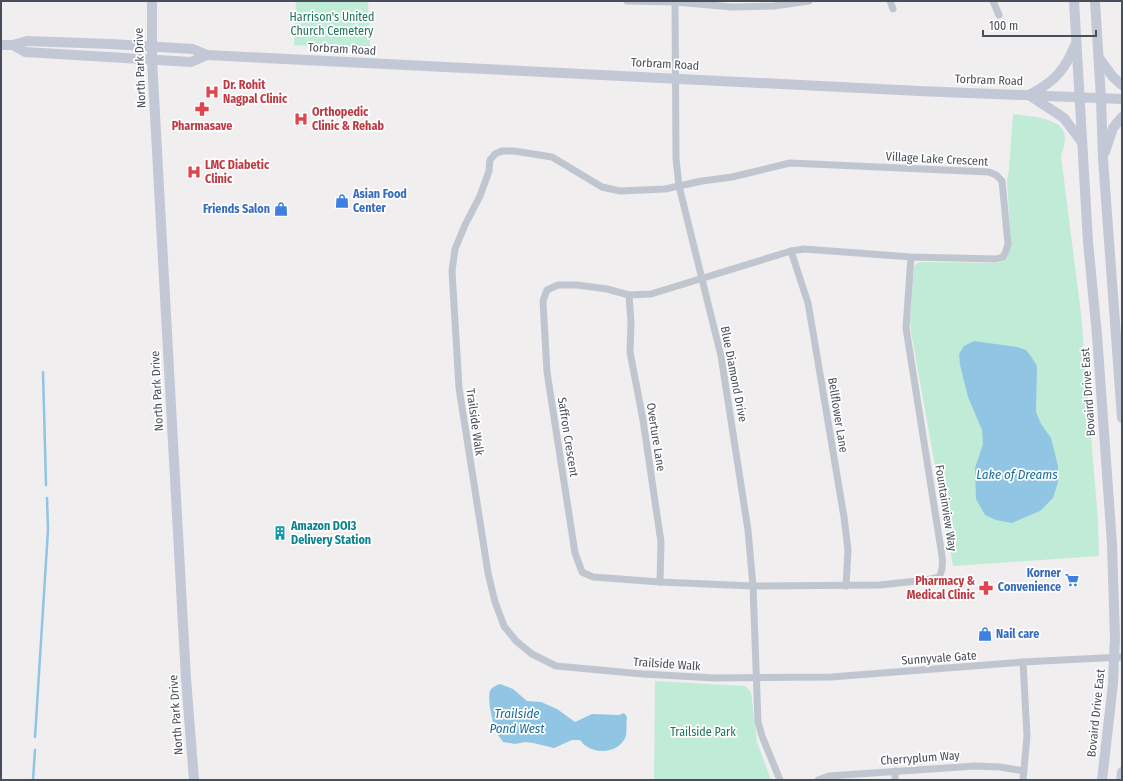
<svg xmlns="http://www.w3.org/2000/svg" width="1123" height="781" font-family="'Fira Sans Condensed',sans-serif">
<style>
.green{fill:#c0ebd7}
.water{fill:#90c6e4}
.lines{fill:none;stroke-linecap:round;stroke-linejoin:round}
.stream{stroke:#90c6e4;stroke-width:2.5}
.street{stroke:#c0c6cf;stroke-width:7}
.secondary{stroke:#c2c8d5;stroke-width:10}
.labels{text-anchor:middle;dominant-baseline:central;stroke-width:3.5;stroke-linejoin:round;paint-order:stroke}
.park-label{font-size:12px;fill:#1e7557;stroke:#fff}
.street-label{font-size:12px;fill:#484e5a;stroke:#fff}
.health-label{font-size:12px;font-weight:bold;fill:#be3a42;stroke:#fff;text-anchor:start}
.shop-label{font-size:12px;font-weight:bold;fill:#366cbe;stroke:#fff;text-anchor:start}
.culture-label{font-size:12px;font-weight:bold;fill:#0d838f;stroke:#fff;text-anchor:start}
.water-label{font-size:13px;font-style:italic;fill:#186d9d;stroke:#fff}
</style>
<rect width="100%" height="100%" fill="#f0eeee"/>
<g class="green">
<path d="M296,1H368L370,46L333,47L294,45Z"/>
<path d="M1013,114C1027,116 1066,117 1065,138C1065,144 1063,150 1061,156L1081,314L1098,521L1099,556L953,566L911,332L910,322L914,267L916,264L920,262L998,263L1007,257L1011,247L1007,181L1009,170Z"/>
<path d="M655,681L745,686L751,692L757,742L771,780H654Z"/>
</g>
<g class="water">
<path d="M974,341L1017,347L1026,350L1030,355L1037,366L1036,412L1041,424L1051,438L1058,466V482L1053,498L1040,511L1012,523L996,520L985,515L976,499L975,468L983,444L982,430L968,397L960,365L959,354L964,346Z"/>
<path d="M500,684L513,689L527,701L541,702L557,709L575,722L592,714L619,715L624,713L627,717C626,723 627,730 626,736C620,752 599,755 586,746C584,745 582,742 580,740H572L554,748L533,743L525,742L515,744L503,742C501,739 498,735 496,732C493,724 487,699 490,691C492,687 496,685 500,684Z"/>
</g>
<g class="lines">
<g class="stream">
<path d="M43,372L46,485"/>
<path d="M35,737L48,530L47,498"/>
<path d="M33,780L35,750"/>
</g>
<g class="street">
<path d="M627,1L675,2L732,7L774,6L809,1"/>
<path d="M890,1L893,9"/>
<path d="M993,1L999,15"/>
<path d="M675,2L676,159L679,186L721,356L748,530L753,586L758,722L762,736L780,780"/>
<path d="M791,251L808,303L814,338L844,517L848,550L846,586"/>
<path d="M911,257L906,328L942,556C943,564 943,570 939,577L926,580L880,585L753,586L660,582L593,577L582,572L575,553L547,372L543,301L547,290L558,285H577L607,289L629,295L651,294L791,251L804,249L911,257L996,259L1003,257L1006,251L1008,244L1002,181L996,175L989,172L790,163L732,177L702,181L665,189L620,191L602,187L552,157L514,151H502L495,154L490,160L489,171L480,196L465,225L455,249L452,271L459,388L488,573L495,602L504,626L516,641L532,654L556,666L643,674L715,678L831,677L1023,662L1122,657"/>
<path d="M629,295L631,323L630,352L643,420L661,542L660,582"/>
<path d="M1023,662L1027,736L1023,780"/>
<path d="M895,771V780"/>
<path d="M818,780L829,776L975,766L1000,767L1024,771"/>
</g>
<g class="secondary">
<path d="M152,1V60L186,679L194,780"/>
<path d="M1074,1L1088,242L1097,335L1112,544L1115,639L1114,657L1113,684L1102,780"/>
<path d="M1095,1L1101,98L1103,159L1122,418"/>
<path d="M1,45H13L27,41L111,44L193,49L207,55L919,91L1122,99"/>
<path d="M13,45L25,52L191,62L207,55"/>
<path d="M1099,58L1113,77L1122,85"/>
<path d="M1031,94C1055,81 1065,70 1075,45"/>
<path d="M1029,95L1064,118L1081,141"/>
<path d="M1105,152L1113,128L1122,117"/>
<path d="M1121,780L1122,772"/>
</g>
</g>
<defs>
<symbol id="hospital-bare" viewBox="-9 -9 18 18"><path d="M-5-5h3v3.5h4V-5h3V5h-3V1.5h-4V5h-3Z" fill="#e0444e" stroke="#fff" stroke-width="2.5" paint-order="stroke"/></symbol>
<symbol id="pharmacy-bare" viewBox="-9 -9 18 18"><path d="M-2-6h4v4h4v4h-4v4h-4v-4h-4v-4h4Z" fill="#e0444e" stroke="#fff" stroke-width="2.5" paint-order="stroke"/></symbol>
<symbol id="shop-bare" viewBox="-9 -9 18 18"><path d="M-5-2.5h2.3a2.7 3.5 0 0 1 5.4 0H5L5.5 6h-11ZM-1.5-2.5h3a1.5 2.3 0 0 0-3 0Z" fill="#3f7fe0" stroke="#fff" stroke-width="2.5" paint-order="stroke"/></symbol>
<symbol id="building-bare" viewBox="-9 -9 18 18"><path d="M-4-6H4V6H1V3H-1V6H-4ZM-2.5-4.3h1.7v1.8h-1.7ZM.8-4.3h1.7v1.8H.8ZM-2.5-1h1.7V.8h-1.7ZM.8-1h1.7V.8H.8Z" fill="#0f9aa8" stroke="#fff" stroke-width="2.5" paint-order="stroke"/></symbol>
<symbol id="supermarket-bare" viewBox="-9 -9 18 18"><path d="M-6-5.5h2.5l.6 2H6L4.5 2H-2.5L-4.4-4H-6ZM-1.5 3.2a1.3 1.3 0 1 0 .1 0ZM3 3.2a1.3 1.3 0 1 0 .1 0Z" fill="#3f7fe0" stroke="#fff" stroke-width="2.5" paint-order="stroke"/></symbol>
</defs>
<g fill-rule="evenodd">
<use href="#hospital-bare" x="202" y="82" width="20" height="20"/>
<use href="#pharmacy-bare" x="192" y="99" width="20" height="20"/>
<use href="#hospital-bare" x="291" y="109" width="20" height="20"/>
<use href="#hospital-bare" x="184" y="162" width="20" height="20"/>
<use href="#shop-bare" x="332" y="191" width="20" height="20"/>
<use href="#shop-bare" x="271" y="199" width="20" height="20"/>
<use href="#building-bare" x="270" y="523" width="20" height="20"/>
<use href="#supermarket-bare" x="1062" y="570" width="20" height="20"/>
<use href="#pharmacy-bare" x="976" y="578" width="20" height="20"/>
<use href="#shop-bare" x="975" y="624" width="20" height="20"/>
</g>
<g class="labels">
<g class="park-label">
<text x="332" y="17">Harrison's United<tspan x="332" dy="14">Church Cemetery</tspan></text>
<text x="703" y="732">Trailside Park</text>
</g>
<g class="street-label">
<text transform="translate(342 49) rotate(3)">Torbram Road</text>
<text transform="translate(665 64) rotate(3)">Torbram Road</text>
<text transform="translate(140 68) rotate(-92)">North Park Drive</text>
<text transform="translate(989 80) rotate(2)">Torbram Road</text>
<text transform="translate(937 159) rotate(3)">Village Lake Crescent</text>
<text transform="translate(734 374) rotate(79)">Blue Diamond Drive</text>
<text transform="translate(157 391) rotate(-93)">North Park Drive</text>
<text transform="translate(1088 392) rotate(-94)">Bovaird Drive East</text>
<text transform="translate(838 415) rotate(81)">Bellflower Lane</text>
<text transform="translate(475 422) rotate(82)">Trailside Walk</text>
<text transform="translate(568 437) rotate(81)">Saffron Crescent</text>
<text transform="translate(656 437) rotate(81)">Overture Lane</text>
<text transform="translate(946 508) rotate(81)">Fountainview Way</text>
<text transform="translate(939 658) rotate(-4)">Sunnyvale Gate</text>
<text transform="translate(667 664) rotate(4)">Trailside Walk</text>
<text transform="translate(1096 713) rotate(-84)">Bovaird Drive East</text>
<text transform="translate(176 715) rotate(-94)">North Park Drive</text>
<text transform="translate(920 758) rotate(-4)">Cherryplum Way</text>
</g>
<g class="health-label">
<text x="223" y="85">Dr. Rohit<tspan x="223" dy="14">Nagpal Clinic</tspan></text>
<text x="312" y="112">Orthopedic<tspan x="312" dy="14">Clinic &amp; Rehab</tspan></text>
<text x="202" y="126" text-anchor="middle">Pharmasave</text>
<text x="205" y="165">LMC Diabetic<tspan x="205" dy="14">Clinic</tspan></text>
<text x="975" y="581" text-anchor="end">Pharmacy &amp;<tspan x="975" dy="14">Medical Clinic</tspan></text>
</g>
<g class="shop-label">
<text x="353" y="194">Asian Food<tspan x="353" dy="14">Center</tspan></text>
<text x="270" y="209" text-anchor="end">Friends Salon</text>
<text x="1061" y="573" text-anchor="end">Korner<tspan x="1061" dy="14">Convenience</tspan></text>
<text x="996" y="634">Nail care</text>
</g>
<g class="culture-label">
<text x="291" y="526">Amazon DOI3<tspan x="291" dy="14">Delivery Station</tspan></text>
</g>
<g class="water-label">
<text x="1017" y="474">Lake of Dreams</text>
<text x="517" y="713">Trailside<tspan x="517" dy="15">Pond West</tspan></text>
</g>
</g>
<rect width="1123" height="781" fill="none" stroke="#484e5a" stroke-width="4"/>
<path d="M983 30v6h113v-6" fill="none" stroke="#484e5a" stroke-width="2"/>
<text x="989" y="30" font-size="12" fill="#484e5a" stroke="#ffffff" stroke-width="3" paint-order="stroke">100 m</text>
</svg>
